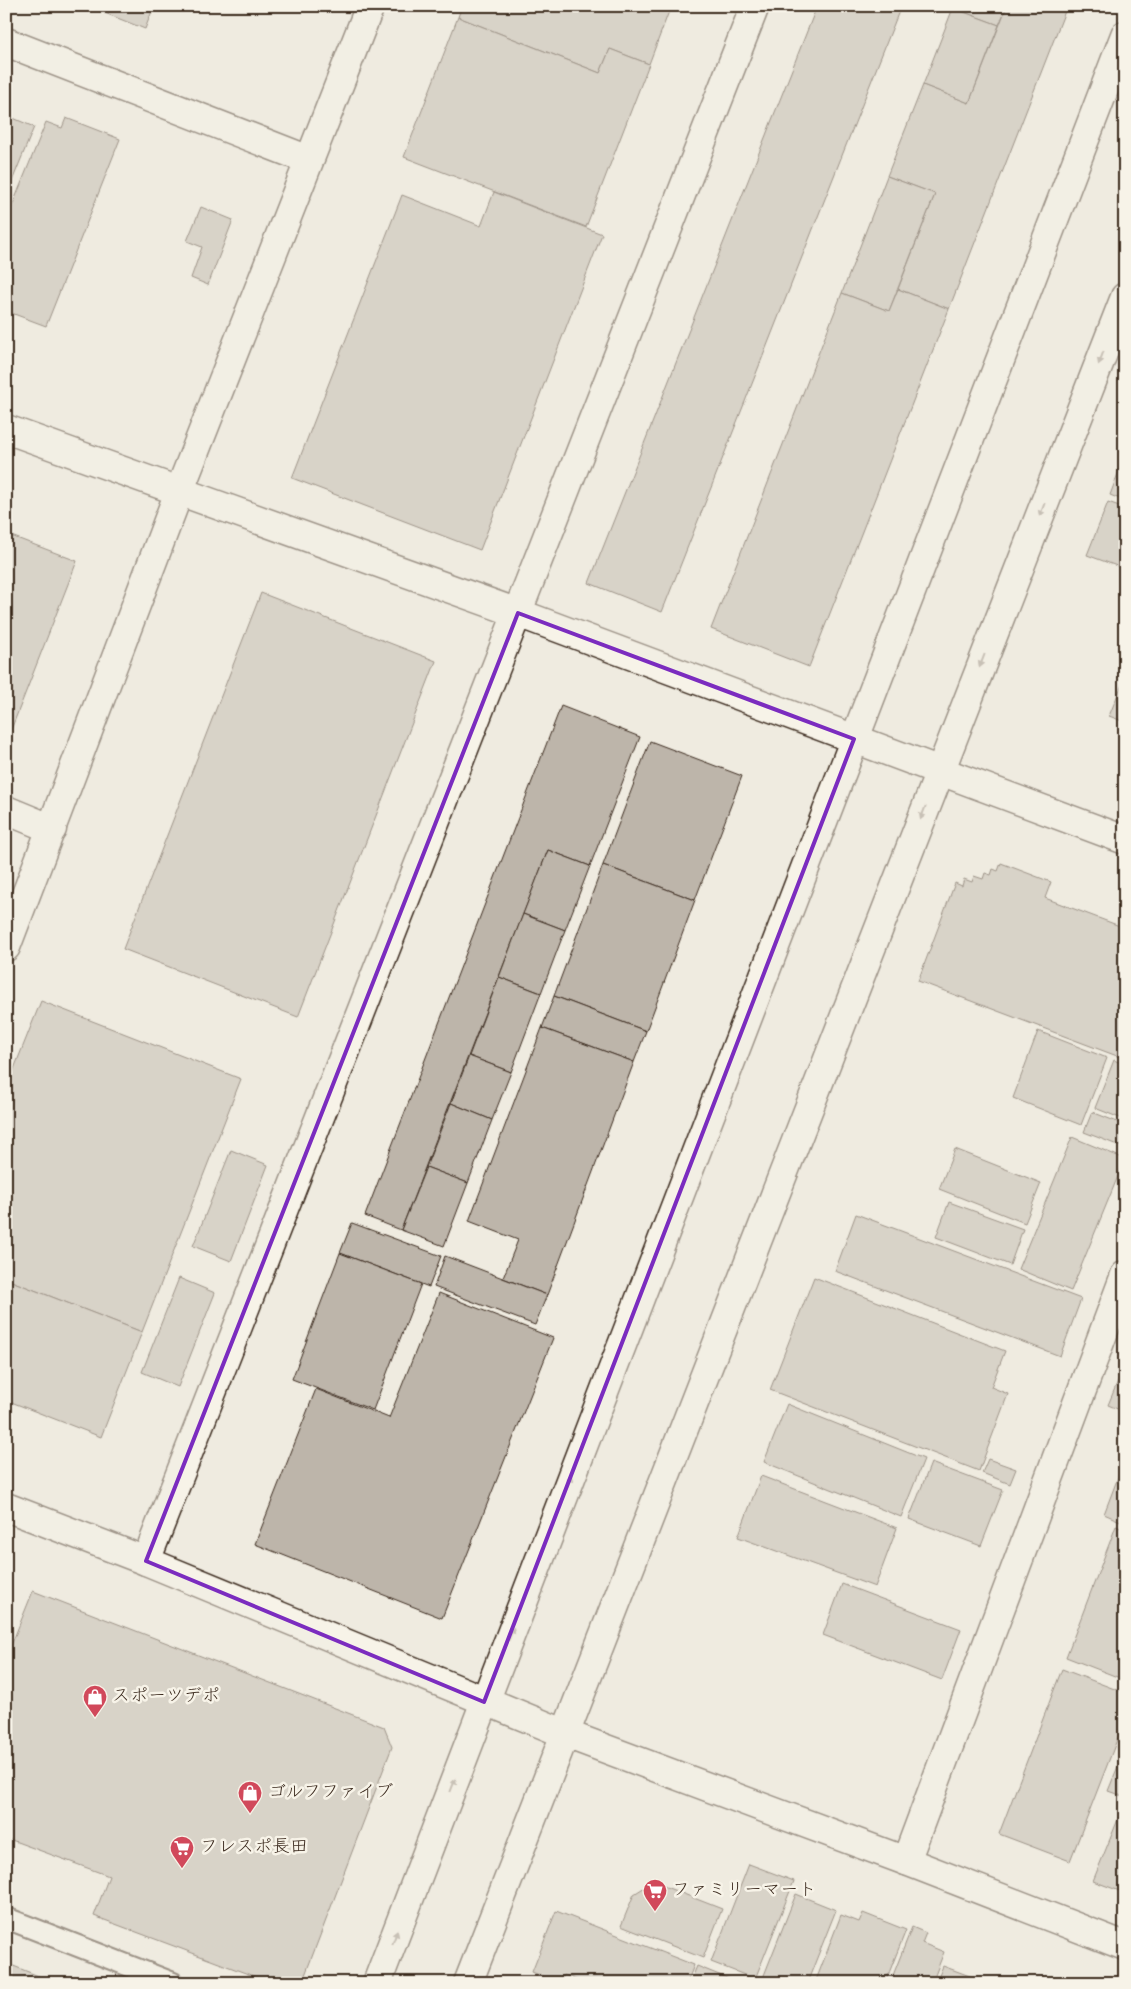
<svg xmlns="http://www.w3.org/2000/svg" width="1131" height="1989" font-family="Dekko,'Klee One',sans-serif">
<style>
.building{fill:#bdb5aa;stroke:#3b2a1e}
.lines{fill:none;stroke-linecap:round;stroke-linejoin:round}
.service-casing{stroke:#3b2a1e;stroke-width:24}
.minor-casing{stroke:#3b2a1e;stroke-width:31}
.tertiary-casing{stroke:#3b2a1e;stroke-width:31}
.service{stroke:#f7f3e8;stroke-width:20}
.minor{stroke:#f7f3e8;stroke-width:28}
.tertiary{stroke:#f7f3e8;stroke-width:28}
.oneway{fill:#998e83}
.marked{fill:none;stroke:#7b2cbf;stroke-width:4;stroke-linejoin:round}
.labels{text-anchor:middle;dominant-baseline:central;stroke-width:5;stroke-linejoin:round;paint-order:stroke}
.poi-label{font-size:18px;fill:#3b2a1e;stroke:#f7f3e8;text-anchor:start}
</style>
<rect width="100%" height="100%" fill="#efebe0"/>
<filter id="ink" filterUnits="userSpaceOnUse"><feTurbulence type="fractalNoise" baseFrequency=".02" numOctaves="2"/><feDisplacementMap in="SourceGraphic" scale="10" xChannelSelector="R" yChannelSelector="G"/><feConvolveMatrix kernelMatrix="1 2 1 2 8 2 1 2 1" color-interpolation-filters="sRGB"/></filter>
<g filter="url(#ink)">
<g class="building">
<path d="M87,6H154L145,29Z"/>
<path d="M462,6H671L649,64L610,49L600,73L458,17Z"/>
<path d="M817,6H901L662,612L589,583Z"/>
<path d="M953,6H1007L999,25L953,8Z"/>
<path d="M1007,6H1067L949,309L898,289L935,194L887,176L923,85L969,103Z"/>
<path d="M953,8L999,25L969,103L923,85Z"/>
<path d="M458,17L600,73L610,49L649,64L586,227L404,157Z"/>
<path d="M6,115L34,127L6,196Z"/>
<path d="M66,118L120,139L46,326L6,311V221L46,122L62,128Z"/>
<path d="M887,176L935,194L889,311L842,293Z"/>
<path d="M494,192L602,234L480,550L292,478L402,195L481,226Z"/>
<path d="M201,207L233,220L208,285L191,278L202,247L187,241Z"/>
<path d="M898,289L949,309L809,667L711,629L842,293L889,311Z"/>
<path d="M1125,455V501L1110,495Z"/>
<path d="M1108,502L1125,508V569L1087,555Z"/>
<path d="M6,534L77,561L7,740H6Z"/>
<path d="M261,593L436,661L298,1017L123,949Z"/>
<path d="M1125,677V722L1109,716Z"/>
<path d="M561,706L640,737L590,866L548,850L401,1230L365,1216Z"/>
<path d="M650,741L742,776L695,900L603,865Z"/>
<path d="M548,850L590,866L565,930L523,914Z"/>
<path d="M1001,863L1051,882L1045,898L1125,928V1059L918,981L955,883L962,886L964,879L972,882L974,876L983,879L985,873L991,875L993,869L998,871Z"/>
<path d="M603,865L695,900L646,1031L554,996Z"/>
<path d="M523,914L565,930L541,993L499,977Z"/>
<path d="M499,977L541,993L511,1072L469,1056Z"/>
<path d="M554,996L646,1031L634,1062L542,1028Z"/>
<path d="M41,1001L241,1079L142,1332L6,1279V1089Z"/>
<path d="M542,1028L634,1062L547,1295L503,1278L518,1240L469,1221Z"/>
<path d="M1038,1031L1107,1058L1081,1125L1013,1098Z"/>
<path d="M469,1056L511,1072L492,1120L451,1103Z"/>
<path d="M1114,1060L1125,1065V1120L1095,1108Z"/>
<path d="M451,1103L492,1120L468,1183L426,1167Z"/>
<path d="M1092,1112L1125,1125V1148L1084,1132Z"/>
<path d="M1072,1137L1125,1159L1071,1291L1018,1269Z"/>
<path d="M955,1149L1041,1183L1025,1223L939,1189Z"/>
<path d="M231,1150L268,1165L231,1261L193,1246Z"/>
<path d="M426,1167L468,1183L444,1246L401,1230Z"/>
<path d="M949,1202L1023,1229L1010,1265L936,1237Z"/>
<path d="M856,1214L1081,1299L1060,1356L835,1271Z"/>
<path d="M352,1223L441,1256L429,1287L340,1253Z"/>
<path d="M340,1253L421,1284L373,1410L292,1379Z"/>
<path d="M445,1256L547,1295L535,1325L434,1287Z"/>
<path d="M814,1277L1005,1351L991,1387L1008,1394L979,1471L770,1390Z"/>
<path d="M179,1278L215,1293L178,1387L142,1372Z"/>
<path d="M6,1279L142,1332L101,1437L6,1400Z"/>
<path d="M439,1293L553,1338L442,1618L255,1544L316,1389L389,1418Z"/>
<path d="M1125,1364V1412L1108,1405Z"/>
<path d="M787,1404L924,1459L901,1517L764,1462Z"/>
<path d="M988,1459L1016,1469L1010,1484L982,1473Z"/>
<path d="M1125,1459V1523L1104,1514Z"/>
<path d="M931,1463L1003,1490L981,1546L909,1519Z"/>
<path d="M761,1476L897,1528L875,1587L738,1537Z"/>
<path d="M1116,1526L1125,1530V1680L1066,1657Z"/>
<path d="M842,1584L961,1629L942,1680L823,1635Z"/>
<path d="M33,1591L384,1727L392,1747L302,1983H272L94,1916L109,1876L6,1838V1658Z"/>
<path d="M1062,1669L1125,1693V1719L1070,1861L999,1834Z"/>
<path d="M1125,1749V1797L1108,1791Z"/>
<path d="M1123,1807L1125,1808V1893L1093,1881Z"/>
<path d="M749,1864L794,1881L755,1979L711,1962Z"/>
<path d="M653,1882L722,1909L703,1958L621,1926L634,1894Z"/>
<path d="M796,1894L836,1910L807,1983H761Z"/>
<path d="M556,1911L694,1965L687,1983H585L564,1975L561,1983H559L532,1972Z"/>
<path d="M863,1913L906,1930L885,1983H815L841,1915L859,1922Z"/>
<path d="M912,1927L926,1933L922,1943L944,1952L932,1983H890Z"/>
<path d="M6,1963L56,1983H6Z"/>
<path d="M697,1966L739,1983H690Z"/>
<path d="M943,1966L983,1981L982,1983H936Z"/>
</g>
<g class="lines">
<defs>
<path id="service" d="M6,1918L173,1983"/>
<g id="minor">
<path d="M6,42L309,160"/>
<path d="M6,810L52,829"/>
<path d="M146,1561L755,6"/>
<path d="M906,1861L1125,1275"/>
</g>
<g id="tertiary">
<path d="M6,429L518,613L1125,840"/>
<path d="M6,947L179,492L370,6"/>
<path d="M6,1507L146,1561L566,1734L906,1861L1125,1946"/>
<path d="M377,1983L1125,35"/>
<path d="M468,1983L1125,297"/>
</g>
</defs>
<use href="#service" class="service-casing"/>
<use href="#minor" class="minor-casing"/>
<use href="#tertiary" class="tertiary-casing"/>
<use href="#service" class="service"/>
<use href="#minor" class="minor"/>
<use href="#tertiary" class="tertiary"/>
</g>
<defs><path id="oneway-solid" d="M-6-.8H1V-3.2L6.5 0L1 3.2V.8H-6Z" transform="scale(1.25)"/></defs>
<g class="oneway">
<use href="#oneway-solid" transform="translate(1101 358) rotate(111)"/>
<use href="#oneway-solid" transform="translate(1042 510) rotate(111)"/>
<use href="#oneway-solid" transform="translate(982 661) rotate(111)"/>
<use href="#oneway-solid" transform="translate(923 813) rotate(111)"/>
<use href="#oneway-solid" transform="translate(569 1482) rotate(-69)"/>
<use href="#oneway-solid" transform="translate(511 1634) rotate(-69)"/>
<use href="#oneway-solid" transform="translate(453 1785) rotate(-69)"/>
<use href="#oneway-solid" transform="translate(395 1937) rotate(-69)"/>
</g>
</g>
<path d="M0 0H1131V1989H0ZM518,613L854,739L484,1702L146,1561Z" fill="#efebe0" fill-opacity=".55" fill-rule="evenodd"/>
<path class="marked" d="M518,613L854,739L484,1702L146,1561Z"/>
<defs>
<symbol id="shop-pin" viewBox="-11 -11 22 30"><path d="M0 17L-7.5 6A9.5 9.5 0 1 1 7.5 6Z" fill="#d1495b" stroke="#f7f3e8"/><path d="M-5-2.5h2.3a2.7 3.5 0 0 1 5.4 0H5L5.5 6h-11ZM-1.5-2.5h3a1.5 2.3 0 0 0-3 0Z" fill="#fff"/></symbol>
<symbol id="supermarket-pin" viewBox="-11 -11 22 30"><path d="M0 17L-7.5 6A9.5 9.5 0 1 1 7.5 6Z" fill="#d1495b" stroke="#f7f3e8"/><path d="M-6-5.5h2.5l.6 2H6L4.5 2H-2.5L-4.4-4H-6ZM-1.5 3.2a1.3 1.3 0 1 0 .1 0ZM3 3.2a1.3 1.3 0 1 0 .1 0Z" fill="#fff"/></symbol>
</defs>
<g fill-rule="evenodd">
<use href="#shop-pin" x="81" y="1683" width="28" height="38"/>
<use href="#shop-pin" x="236" y="1779" width="28" height="38"/>
<use href="#supermarket-pin" x="168" y="1834" width="28" height="38"/>
<use href="#supermarket-pin" x="641" y="1877" width="28" height="38"/>
</g>
<g class="labels">
<g class="poi-label">
<text x="112" y="1697">スポーツデポ</text>
<text x="268" y="1793">ゴルフファイブ</text>
<text x="200" y="1848">フレスポ長田</text>
<text x="672" y="1891">ファミリーマート</text>
</g>
</g>
<rect width="1131" height="1989" fill="none" stroke="#f7f3e8" stroke-width="25"/>
<rect x="12" y="12" width="1106" height="1964" fill="none" stroke="#3b2a1e" stroke-width="2" filter="url(#ink)"/>
</svg>
